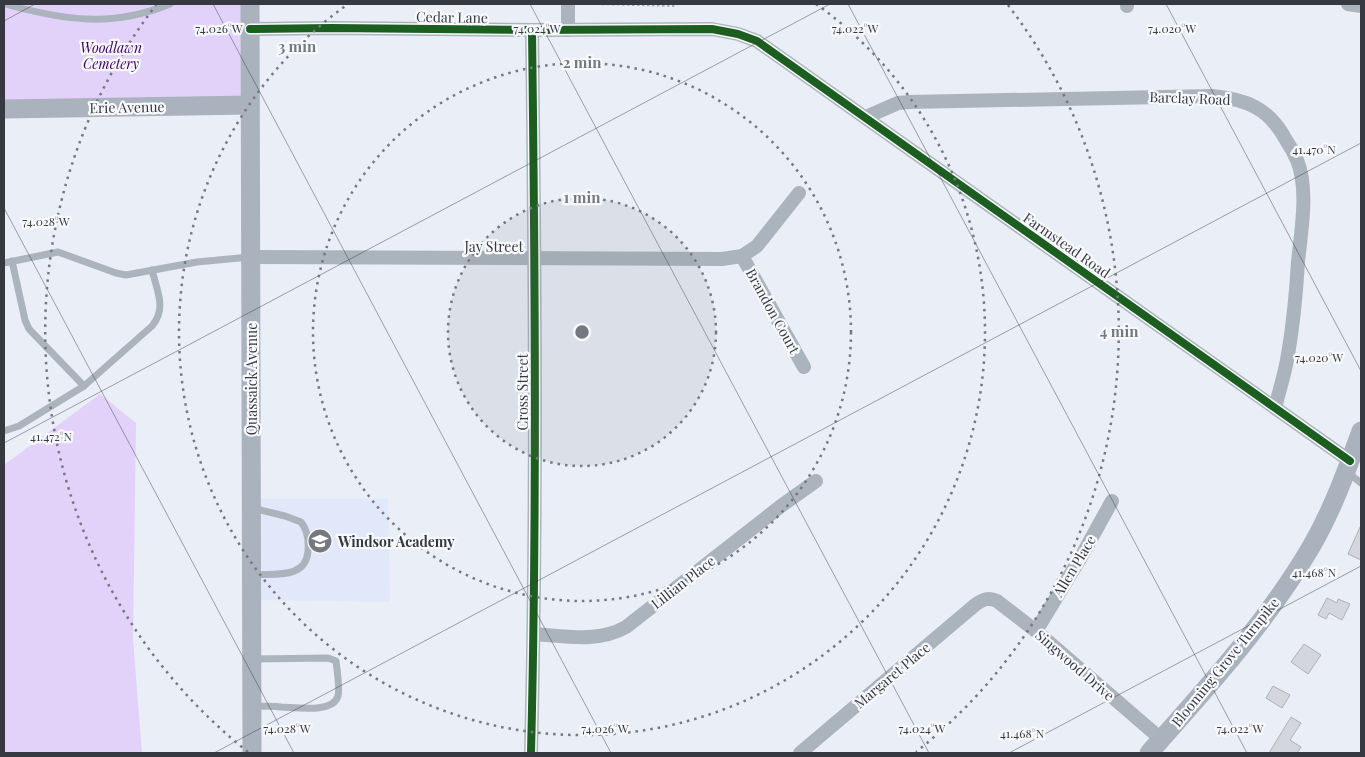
<svg xmlns="http://www.w3.org/2000/svg" width="1365" height="757" font-family="'Playfair Display',serif">
<style>
.built{fill:#e1e8fa}
.green{fill:#e2d2f9}
.building{fill:#d4d6dd;stroke:#afb0b8}
.lines{fill:none;stroke-linecap:round;stroke-linejoin:round}
.path{stroke:#a9b0b8;stroke-width:2;stroke-dasharray:2.5 2.5;stroke-linecap:butt}
.lane{stroke:#abb4bd;stroke-width:7}
.street{stroke:#abb4bd;stroke-width:14}
.secondary{stroke:#a9b2bd;stroke-width:19}
.cycleway-casing{stroke:#f8f9fd;stroke-width:11}
.cycleway{stroke:#1b5e20;stroke-width:8}
.ticks{fill:none;stroke:#36393f;stroke-width:1;stroke-opacity:0.45}
.ring{fill:none;stroke:#75787f;stroke-width:2.5;stroke-dasharray:2.5 5}
.labels{text-anchor:middle;dominant-baseline:central;stroke-width:4.5;stroke-linejoin:round;paint-order:stroke}
.street-label{font-size:14px;fill:#36393f;stroke:#f8f9fd}
.park-label{font-size:14px;font-style:italic;fill:#3d005f;stroke:#f8f9fd}
.poi-label{font-size:14px;font-weight:bold;fill:#36393f;stroke:#f8f9fd;text-anchor:start}
.ticks-label{font-size:12px;text-anchor:middle;fill:#36393f;stroke:#f8f9fd;stroke-width:4.5;stroke-linejoin:round;paint-order:stroke}
.centre{fill:#75787f;stroke:#f8f9fd;stroke-width:2.5}
.ring-label{font-size:15px;text-anchor:middle;font-weight:bold;fill:#75787f;stroke:#f8f9fd;stroke-width:4.5;stroke-linejoin:round;paint-order:stroke}
</style>
<rect width="100%" height="100%" fill="#eaeef7"/>
<path class="built" d="M251,499H388L390,602L251,600Z"/>
<g class="green">
<path d="M4,4H250V105L4,108Z"/>
<path d="M100,394L136,423L133,639L142,753H4V465Z"/>
</g>
<g class="building">
<path d="M1361,525V560L1348,554Z"/>
<path d="M1327,598L1337,603L1338,599L1350,604L1342,620L1329,613L1326,619L1318,615Z"/>
<path d="M1304,644L1321,655L1308,674L1291,662Z"/>
<path d="M1273,686L1290,695L1282,708L1266,698Z"/>
<path d="M1291,717L1301,723L1290,740L1301,747L1297,753H1269Z"/>
</g>
<g class="lines">
<path class="path" d="M597,4L676,6L677,4"/>
<g class="lane">
<path d="M5,4C63,20 112,28 170,4"/>
<path d="M12,261L25,320L29,329L84,386"/>
<path d="M4,263L58,252L116,273L126,275L197,262L250,257"/>
<path d="M4,431L19,426L84,386L152,326C167,308 157,291 152,270"/>
<path d="M1346,471L1361,483"/>
<path d="M252,575C273,573 306,580 308,551C309,540 308,531 301,522L285,516L252,508"/>
<path d="M252,659L328,658L336,661C337,669 340,689 338,696C333,714 294,707 281,707C272,706 263,706 254,706"/>
</g>
<g class="street">
<path d="M568,4V30"/>
<path d="M1127,4V6"/>
<path d="M1348,4L1361,6"/>
<path d="M250,29L331,28L532,30L712,29L738,34L757,41L1350,461"/>
<path d="M866,117L898,103L909,102L1212,96C1246,99 1269,108 1286,140C1290,146 1294,153 1297,160C1309,189 1301,231 1298,262C1296,295 1293,327 1287,360C1284,376 1279,392 1275,408"/>
<path d="M742,256L804,367"/>
<path d="M250,257L722,259L742,256L757,246L799,193"/>
<path d="M1036,631L1081,557L1112,501"/>
<path d="M534,634C565,636 598,643 626,627L781,506L816,481"/>
<path d="M531,753C537,512 535,271 532,30"/>
<path d="M800,753L975,605C983,599 989,597 997,601L1036,631L1161,739"/>
</g>
<g class="secondary">
<path d="M250,4L252,753"/>
<path d="M4,109L250,105"/>
<path d="M1149,753C1207,688 1267,622 1311,547C1332,511 1347,470 1361,431"/>
</g>
<defs>
<g id="cycleway">
<path d="M250,29L331,28L532,30L712,29L738,34L757,41L1350,461"/>
<path d="M531,753C537,512 535,271 532,30"/>
</g>
</defs>
<use href="#cycleway" class="cycleway-casing"/>
<use href="#cycleway" class="cycleway"/>
</g>
<path class="ticks" d="M213,4L611,753M530,4L929,753M848,4L1247,753M1166,4L1361,371M4,21L35,4M4,208L294,753M4,443L830,4M214,753L1361,143M1009,753L1361,566"/>
<circle cx="582" cy="332" r="134" fill="#75787f" fill-opacity=".12"/>
<g class="ring">
<circle cx="582" cy="332" r="134"/>
<circle cx="582" cy="332" r="269"/>
<path d="M816 4A403 403 0 1 1 348 4"/>
<path d="M248 752A537 537 0 0 1 156 5M1008 5A537 537 0 0 1 916 752"/>
</g>
<defs>
<symbol id="school-disc" viewBox="-11 -11 22 22"><circle r="9.5" fill="#75787f" stroke="#f8f9fd"/><path d="M0-5L7-2L0 1L-7-2ZM-4 1L0 2.5L4 1V4Q0 6-4 4Z" fill="#fff"/></symbol>
</defs>
<g fill-rule="evenodd">
<use href="#school-disc" x="306" y="527" width="28" height="28"/>
</g>
<g class="labels">
<g class="street-label">
<text transform="translate(452 17) rotate(1)">Cedar Lane</text>
<text transform="translate(1190 98) rotate(2)">Barclay Road</text>
<text transform="translate(127 107) rotate(-1)">Erie Avenue</text>
<text transform="translate(1067 245) rotate(35)">Farmstead Road</text>
<text x="494" y="246">Jay Street</text>
<text transform="translate(773 311) rotate(61)">Brandon Court</text>
<text transform="translate(251 379) rotate(-90)">Quassaick Avenue</text>
<text transform="translate(522 392) rotate(-90)">Cross Street</text>
<text transform="translate(1074 566) rotate(-59)">Allen Place</text>
<text transform="translate(683 582) rotate(-38)">Lillian Place</text>
<text transform="translate(1225 662) rotate(-51)">Blooming Grove Turnpike</text>
<text transform="translate(1075 665) rotate(41)">Singwood Drive</text>
<text transform="translate(892 675) rotate(-40)">Margaret Place</text>
</g>
<g class="park-label">
<text x="111" y="47">Woodlawn<tspan x="111" dy="16">Cemetery</tspan></text>
</g>
<g class="poi-label">
<text x="338" y="541">Windsor Academy</text>
</g>
</g>
<g class="ticks-label">
<text x="537" y="33">74.024°W</text>
<text x="855" y="33">74.022°W</text>
<text x="1172" y="33">74.020°W</text>
<text x="219" y="33">74.026°W</text>
<text x="1314" y="154">41.470°N</text>
<text x="46" y="226">74.028°W</text>
<text x="1319" y="362">74.020°W</text>
<text x="51" y="441">41.472°N</text>
<text x="1314" y="577">41.468°N</text>
<text x="287" y="733">74.028°W</text>
<text x="605" y="733">74.026°W</text>
<text x="922" y="733">74.024°W</text>
<text x="1240" y="733">74.022°W</text>
<text x="1022" y="738">41.468°N</text>
</g>
<circle cx="582" cy="332" r="8" class="centre"/>
<g class="ring-label">
<text x="297" y="52">3 min</text>
<text x="582" y="68">2 min</text>
<text x="582" y="203">1 min</text>
<text x="1119" y="337">4 min</text>
</g>
<rect width="1365" height="757" fill="none" stroke="#36393f" stroke-width="10"/>
</svg>
